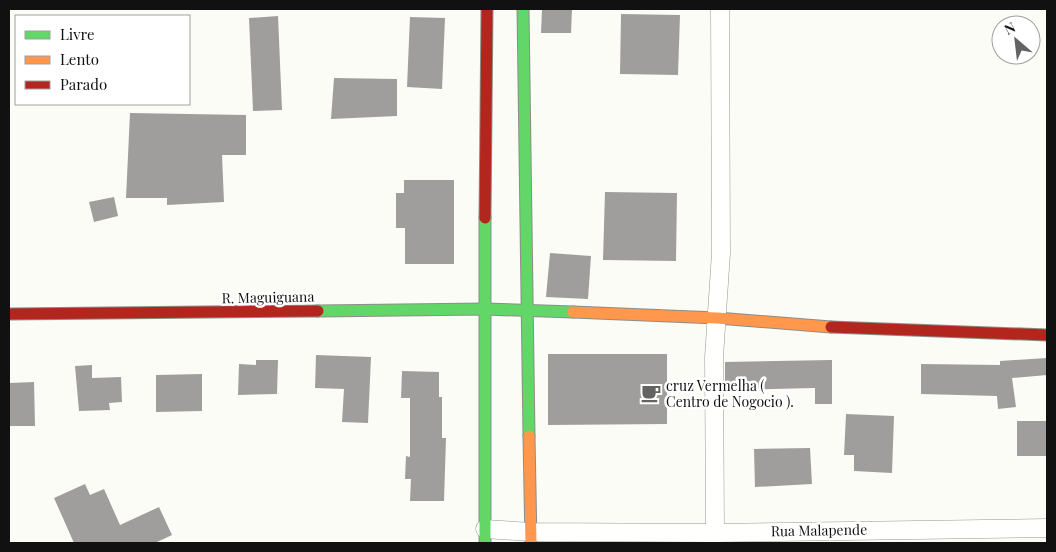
<svg xmlns="http://www.w3.org/2000/svg" width="1056" height="552" font-family="'Playfair Display',serif">
<style>
.building{fill:#a09e9c}
.lines{fill:none;stroke-linecap:round;stroke-linejoin:round}
.street-casing{stroke:#979795;stroke-width:19}
.fast-casing{stroke:#8d8d8b;stroke-width:13}
.slow-casing{stroke:#8d8d8b;stroke-width:13}
.jam-casing{stroke:#8d8d8b;stroke-width:13}
.street{stroke:#fffffe;stroke-width:18}
.fast{stroke:#63d668;stroke-width:11}
.slow{stroke:#ff974d;stroke-width:11}
.jam{stroke:#b3261e;stroke-width:11}
.labels{text-anchor:middle;dominant-baseline:central;stroke-width:5;stroke-linejoin:round;paint-order:stroke}
.street-label{font-size:14px;fill:#111;stroke:#fff}
.poi-label{font-size:14px;fill:#111;stroke:#fff;text-anchor:start}
</style>
<rect width="100%" height="100%" fill="#fcfcf7"/>
<g class="building">
<path d="M542,9H572L571,33H541Z"/>
<path d="M621,14L680,15L678,75L620,74Z"/>
<path d="M278,16L282,110L253,111L249,18Z"/>
<path d="M410,17L445,18L442,89L407,87Z"/>
<path d="M334,78L397,79V116L331,119Z"/>
<path d="M130,113L246,115V155H222L224,202L167,205V198H126Z"/>
<path d="M404,180H454V264H405V228H396V193H404Z"/>
<path d="M605,192L677,193L676,261L603,260Z"/>
<path d="M114,197L118,216L94,222L89,202Z"/>
<path d="M550,253L591,256L588,299L546,297Z"/>
<path d="M548,354H667V424L548,425Z"/>
<path d="M316,355L371,357L368,423L342,422L344,389L315,388Z"/>
<path d="M1047,358V375L1012,378L1016,407L998,409L997,396L921,394V364L1000,365V361Z"/>
<path d="M256,360H278L277,394L238,395L239,364L256,365Z"/>
<path d="M832,360V404H815V388L725,390V362Z"/>
<path d="M92,365V378L121,377L122,402L109,403L110,410L79,411L75,366Z"/>
<path d="M402,371L439,372V397H442V438H446L444,501H410L411,479H405L406,456L410,457V398H401Z"/>
<path d="M202,374V411L156,412V375Z"/>
<path d="M34,382L35,426H9V383Z"/>
<path d="M846,414L894,416L892,473L854,471V455H844Z"/>
<rect x="1017" y="421" width="30" height="35"/>
<path d="M810,448L812,484L755,487L754,449Z"/>
<path d="M85,484L90,495L104,489L120,525L159,507L172,535L155,543H74L54,498Z"/>
</g>
<g class="lines">
<defs>
<g id="street">
<path d="M485,529L531,532L715,533L1047,528"/>
<path d="M715,533L714,357L721,253L720,9"/>
</g>
<g id="fast">
<path d="M523,9L529,436"/>
<path d="M485,218V543"/>
<path d="M318,311L484,309L573,312"/>
</g>
<g id="slow">
<path d="M573,312L717,318L831,327"/>
<path d="M529,436L531,543"/>
</g>
<g id="jam">
<path d="M485,218L487,9"/>
<path d="M9,314L318,311"/>
<path d="M831,327L1047,335"/>
</g>
</defs>
<use href="#street" class="street-casing"/>
<use href="#fast" class="fast-casing"/>
<use href="#slow" class="slow-casing"/>
<use href="#jam" class="jam-casing"/>
<use href="#street" class="street"/>
<use href="#fast" class="fast"/>
<use href="#slow" class="slow"/>
<use href="#jam" class="jam"/>
</g>
<defs>
<symbol id="cafe-bare" viewBox="-9 -9 18 18"><path d="M-5.5-4.5H6V0H3Q3 3.5 0 3.5H-2.5Q-5.5 3.5-5.5 0ZM3-3.2v2h1.7v-2ZM-6 4.5H4V6H-6Z" fill="#636362" stroke="#fff" stroke-width="2.5" paint-order="stroke"/></symbol>
</defs>
<g fill-rule="evenodd">
<use href="#cafe-bare" x="637" y="379" width="28" height="28"/>
</g>
<g class="labels">
<g class="street-label">
<text transform="translate(268 297) rotate(-1)">R. Maguiguana</text>
<text transform="translate(819 530) rotate(-1)">Rua Malapende</text>
</g>
<g class="poi-label">
<text x="666" y="385">cruz Vermelha (<tspan x="666" dy="16">Centro de Nogocio ).</tspan></text>
</g>
</g>
<rect width="1056" height="552" fill="none" stroke="#111111" stroke-width="20"/>
<rect x="15" y="15" width="175" height="90" fill="#ffffff" stroke="#a0a0a0"/>
<rect x="25" y="31" width="25" height="8" fill="#63d668" stroke="#a0a0a0"/>
<text x="60" y="40" font-size="15" fill="#111111">Livre</text>
<rect x="25" y="56" width="25" height="8" fill="#ff974d" stroke="#a0a0a0"/>
<text x="60" y="65" font-size="15" fill="#111111">Lento</text>
<rect x="25" y="81" width="25" height="8" fill="#b3261e" stroke="#a0a0a0"/>
<text x="60" y="90" font-size="15" fill="#111111">Parado</text>
<g transform="translate(1016 40) rotate(332)"><circle r="24" fill="#ffffff" stroke="#a0a0a0"/>
<path d="M0-4L9 19L0 12L-9 19Z" fill="#636362"/>
<text y="-8" font-size="14" font-weight="bold" text-anchor="middle" fill="#111111">N</text>
</g>
</svg>
